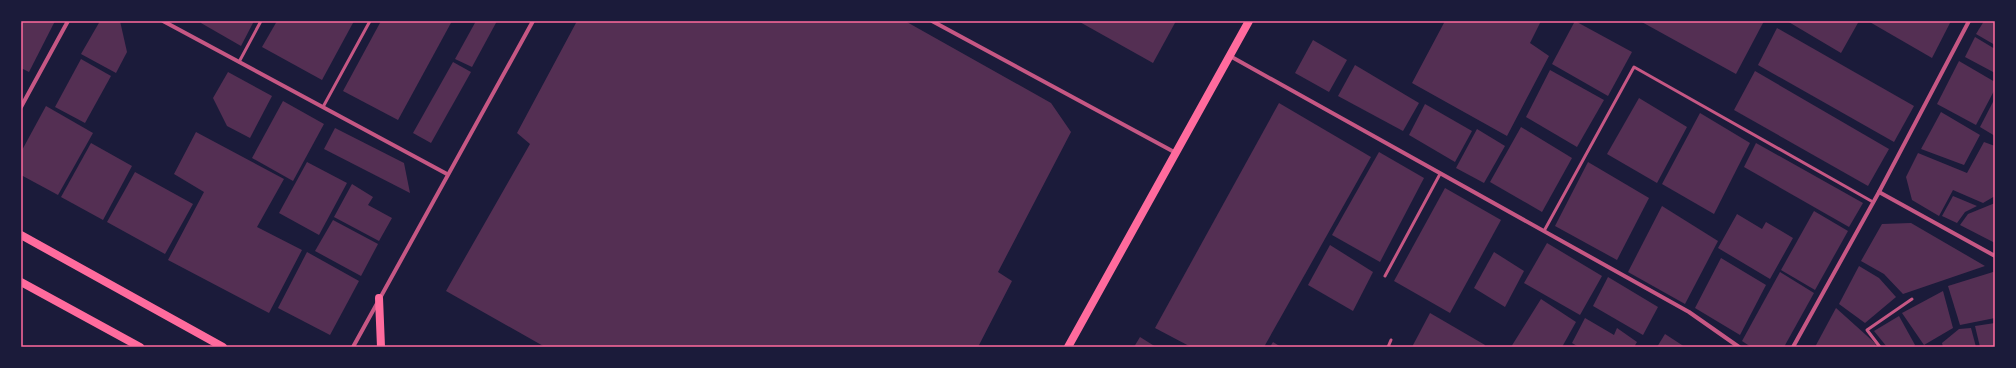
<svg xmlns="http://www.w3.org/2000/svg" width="2016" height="368" font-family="'Work Sans',sans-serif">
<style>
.building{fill:#542f53}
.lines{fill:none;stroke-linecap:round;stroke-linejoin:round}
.service{stroke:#c65784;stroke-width:3}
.minor{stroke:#c65784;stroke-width:4}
.secondary{stroke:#ff6b9d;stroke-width:8}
.neatline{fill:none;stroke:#ff6b9d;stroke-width:1.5}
</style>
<rect width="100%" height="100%" fill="#1b1b3a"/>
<g class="building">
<path d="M21,21H55L29,72L21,68Z"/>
<path d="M100,21H120L127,52L116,73L81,54Z"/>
<path d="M202,21H254L241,46L201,23Z"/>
<path d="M277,21H354L322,80L262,47Z"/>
<path d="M381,21H452L398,120L343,91Z"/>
<path d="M476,21H497L472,67L455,59Z"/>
<path d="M577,21H905L1051,103L1071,132L998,272L1012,281L978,347H545L446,291L530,144L517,133Z"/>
<path d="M1078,21H1176L1153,63Z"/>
<path d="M1445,21H1541L1530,43L1549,56L1507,136L1412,83Z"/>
<path d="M1575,21L1632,52L1608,96L1552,64Z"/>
<path d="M1640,21H1764L1736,74Z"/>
<path d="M1787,21H1859L1841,53Z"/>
<path d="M1868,21H1951L1932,58Z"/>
<path d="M1984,21H1995V45L1976,34Z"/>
<path d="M1777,28L1914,106L1894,142L1758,65Z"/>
<path d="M1975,37L1995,49V73L1965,57Z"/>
<path d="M1313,40L1347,60L1329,92L1295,73Z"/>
<path d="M81,59L111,76L85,123L55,107Z"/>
<path d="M1959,61L1995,82V89L1976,125L1937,104Z"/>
<path d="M453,62L471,72L431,143L413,133Z"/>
<path d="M1355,65L1419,103L1403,131L1338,96Z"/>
<path d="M1550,70L1604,100L1577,147L1526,117Z"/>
<path d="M1755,71L1889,149L1868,186L1734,110Z"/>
<path d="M228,72L272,96L250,138L227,126L213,98Z"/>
<path d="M1639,98L1687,127L1657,183L1607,154Z"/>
<path d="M1995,98V136L1980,127Z"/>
<path d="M283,101L324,124L293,181L252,158Z"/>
<path d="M1279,103L1371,157L1264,347H1191L1155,328Z"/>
<path d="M1425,104L1472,131L1455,162L1409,135Z"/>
<path d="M46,106L93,133L58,195L21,175V152Z"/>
<path d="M1941,112L1980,135L1964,165L1921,149Z"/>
<path d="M1700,113L1750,143L1714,214L1662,184Z"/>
<path d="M1521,127L1572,158L1542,212L1490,182Z"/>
<path d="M335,128L404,163L410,193L324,149Z"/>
<path d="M1477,129L1505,146L1484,183L1456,168Z"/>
<path d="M196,132L284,179L257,227L302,250L269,313L168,260L204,192L174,174Z"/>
<path d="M1984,142L1995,146V196L1983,203L1953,190L1939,216L1912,200L1906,177L1918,153L1967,173Z"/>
<path d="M91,143L132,166L103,220L61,197Z"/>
<path d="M1756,143L1863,203L1849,227L1744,167Z"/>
<path d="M1379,152L1424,178L1380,262L1332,235Z"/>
<path d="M307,162L347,183L319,235L279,213Z"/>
<path d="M1588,162L1649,198L1617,260L1555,226Z"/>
<path d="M135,172L193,204L165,254L107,222Z"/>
<path d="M352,184L373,197L368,205L392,218L379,241L334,217Z"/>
<path d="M1445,188L1501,220L1450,313L1394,281Z"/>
<path d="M1953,196L1977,206L1965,212L1957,223L1942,216Z"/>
<path d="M1995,203V243L1960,225L1968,214Z"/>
<path d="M1662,206L1718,241L1685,304L1628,272Z"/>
<path d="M1814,211L1848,231L1815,290L1781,270Z"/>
<path d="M1737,214L1762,229L1766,222L1793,238L1770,279L1718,248Z"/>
<path d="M333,220L378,244L361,276L315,251Z"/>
<path d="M1911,223L1985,266L1903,294L1884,274L1861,261L1882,224Z"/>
<path d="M1547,243L1602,276L1580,315L1524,283Z"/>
<path d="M1330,245L1373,272L1353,311L1308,285Z"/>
<path d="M307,252L359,281L330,335L278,308Z"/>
<path d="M1494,252L1524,271L1505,307L1474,288Z"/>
<path d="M1721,258L1766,285L1740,335L1695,308Z"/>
<path d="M1859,266L1879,278L1896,297L1865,323L1839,304Z"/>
<path d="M1780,272L1814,293L1784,347H1751L1742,341Z"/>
<path d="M1993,272L1995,273V318L1960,325L1948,286Z"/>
<path d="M1608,277L1658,307L1643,335L1593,306Z"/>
<path d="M1943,291L1953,328L1924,345L1902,313Z"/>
<path d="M1541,299L1576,322L1562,347H1511Z"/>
<path d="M1836,308L1876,344L1874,347H1815Z"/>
<path d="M1430,313L1485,345L1484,347H1412Z"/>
<path d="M1899,316L1915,345L1913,347H1887L1874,331Z"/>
<path d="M1585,318L1614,335L1617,328L1637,342L1634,347H1579L1572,343Z"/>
<path d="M1995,323V347H1980L1975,326Z"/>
<path d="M1971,328L1976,347H1943L1942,343L1959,329Z"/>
<path d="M1665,334L1685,347H1657Z"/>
<path d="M1140,337L1156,347H1134Z"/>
<path d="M1273,342L1281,347H1270Z"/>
</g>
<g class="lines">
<g class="service">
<path d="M239,62L261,21"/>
<path d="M323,107L370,21"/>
<path d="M1544,231L1634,67L1873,202"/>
<path d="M1385,276L1440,174"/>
<path d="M1388,347L1391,340"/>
<path d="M1880,347L1867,330L1912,299"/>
</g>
<g class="minor">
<path d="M163,21L447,174"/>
<path d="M932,21L1176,153"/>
<path d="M1230,56L1689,312L1739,347"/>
<path d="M21,107L68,21"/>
<path d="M1879,192L1995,256"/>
<path d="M353,347L533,21"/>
<path d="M1793,347L1879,192L1969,21"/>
</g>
<g class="secondary">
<path d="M21,235L223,347"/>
<path d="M21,282L140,347"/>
<path d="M379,298L381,347"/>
<path d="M1068,347L1249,21"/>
</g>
</g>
<rect width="2016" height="368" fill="none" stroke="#1b1b3a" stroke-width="44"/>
<rect x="22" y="22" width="1972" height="324" class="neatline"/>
</svg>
